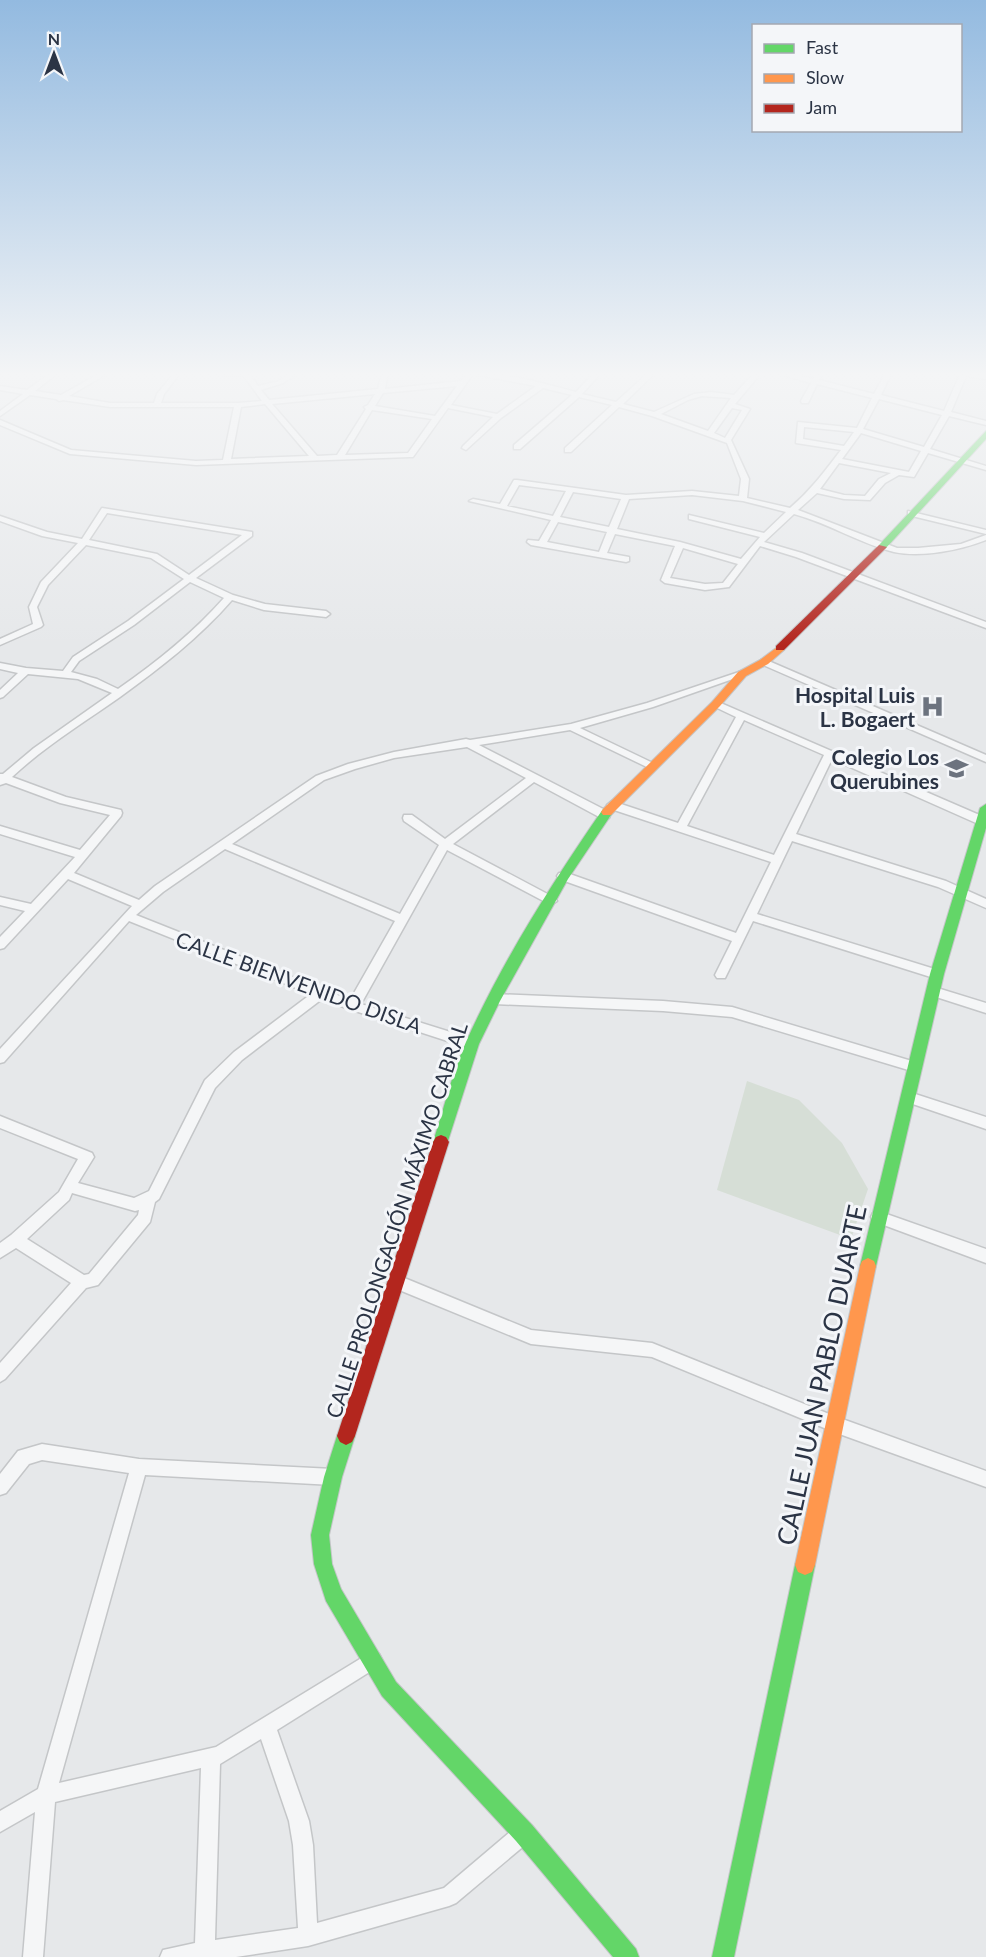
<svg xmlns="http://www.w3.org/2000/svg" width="986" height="1957" font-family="Lato,sans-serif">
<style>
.green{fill:#d6ded6}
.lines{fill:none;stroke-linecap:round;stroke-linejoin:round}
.street-casing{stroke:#c4c6c8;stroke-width:3}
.fast-casing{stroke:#c4c6c8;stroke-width:2}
.slow-casing{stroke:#c4c6c8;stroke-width:2}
.jam-casing{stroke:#c4c6c8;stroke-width:2}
.street{fill:#f5f6f7;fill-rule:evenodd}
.fast{fill:#63d668;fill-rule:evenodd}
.slow{fill:#ff974d;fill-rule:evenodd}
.jam{fill:#b3261e;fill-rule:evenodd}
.labels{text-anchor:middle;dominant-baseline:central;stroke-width:6;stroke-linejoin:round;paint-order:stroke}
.poi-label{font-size:21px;font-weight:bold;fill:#2b3445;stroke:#f4f6f9;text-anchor:end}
.street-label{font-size:21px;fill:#2b3445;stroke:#f4f6f9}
.near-street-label{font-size:26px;fill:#2b3445;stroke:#f4f6f9}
</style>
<rect width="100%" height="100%" fill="#e6e8ea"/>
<path class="green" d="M747,1081L799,1100L842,1143L868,1189L851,1239L717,1190Z"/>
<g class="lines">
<defs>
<g id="street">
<path d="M30,372H59L35,391L61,395L102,372H110L69,396L110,403H154L157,394L175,372H181L164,394L161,403H238L262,401L244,376L213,374L210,372H248L258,386L279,381L292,372H299L283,383L261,390L269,400L378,389L382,372H388L385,389L461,381L468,372C505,372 540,383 576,392L595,372H602L582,394L616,402L649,372H656L623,404L654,412L694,394L711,392L734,395L755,372H762L735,404L750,409L731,440L749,479L747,498L790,508C812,489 825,471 841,450L796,443L798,422L857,428L872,398L817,384L808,403H802L801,401L811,383L773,372H784L813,379L817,372H823L819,380L874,394L886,372H892L881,395L944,411L960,374L955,372L986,375V379L966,376L951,412L986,421V425L949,416L930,449L986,466V470L928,453L914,477L899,475L885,483L870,500L844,499L817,493L798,510L897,548H918L961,544L986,535V540C961,550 921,558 894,552C861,544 828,523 794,514L764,542L802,553L986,622V628L796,557L760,546L729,587L705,590L665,583L661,580L675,546L615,534L607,553L629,557V561L626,562L531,545L527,542L528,540L539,541L551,520L469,501L473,499L500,504L514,480H517L626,495L692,491L739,496L741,479L727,443L652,416L619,407L571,452H565V448L612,405L579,397L520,449H514V445L572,395L543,388L501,418L466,450L462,448L463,446L493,417L448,408L413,457H410L196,465L70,454L0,425V420L71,450L196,461L223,460L234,407H110L63,400L59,401L56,399L30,395L0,416V411L23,394L0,390V386L27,390L46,376ZM473,374L536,386L497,414L451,405ZM457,386L435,416L375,406L383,393ZM375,394L368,405L364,407L366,409L337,455L317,456L272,404ZM702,396L731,398L708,431L661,414L688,400ZM879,399L942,415L924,447L863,429ZM265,404L309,456L231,459L241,407ZM732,408L742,410L725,438L714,433ZM372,410L432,419L408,453L345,455ZM804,427L854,432L844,446L803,439ZM861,433L921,451L909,472L842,459ZM839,463L891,473L879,479L865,496L844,495L820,489ZM519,485L566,491L553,516L507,506ZM573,492L621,499L609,527L560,517ZM692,495L743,501L786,512L764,533L689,515V519L760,537L741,559L680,542L617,529L629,499ZM558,522L607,532L599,552L547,542ZM683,548L738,564L723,583L705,584L670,578Z"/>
<path d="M102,508L252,532V536L196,578L233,595L265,604L326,611L330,614L326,617L264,610L232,600C199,638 160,668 120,697C83,723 44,747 12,777L66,797L121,810L122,813L121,816L74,873L139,900L155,886L316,776L348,764L394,752L466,739L470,740L571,724L647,703L739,672L742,671L747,674L653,707L580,728L655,764L656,766L651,769L570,730L479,745L609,812L610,815L609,818H601L534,782L453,844L555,898L557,901L551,905L447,850L361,1004L476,1040L478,1044L476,1048L472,1049L349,1009L322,999L242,1060L215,1088L159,1199L155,1202L150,1222L98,1285L86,1288L5,1379L0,1382V1363L71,1283L16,1248L0,1258V1243L11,1235L59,1192L78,1159L0,1128V1116L92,1153L94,1157L78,1183L134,1198L149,1191L205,1080L234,1052L311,994L129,921L4,1062L0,1063V1049L132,906L68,879L4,948L0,949V937L25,911L0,905V897L31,904L75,857L0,834V826L80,850L110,815L60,803L6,783L0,785V774H3L34,748L112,693L78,679L28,674L3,697L0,698V690L18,673L0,669V663L26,668L63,671L73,657L128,621L184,579L151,558L86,545L48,585L37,607L43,625L41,627L0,645V639L33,624L29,607L41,582L78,543L42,536L0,521V516L47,532L82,539ZM107,513L242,535L189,575L157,554L89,540ZM190,582L224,598C193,633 157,662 118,689L97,679L71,672L79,661L134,625ZM467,747L526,778L445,839L412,815H404L403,818L404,821L439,845L400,914L232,844L324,780L355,769L394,758ZM225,849L395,921L350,1000L136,915L163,892ZM72,1193L135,1211L139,1210L138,1215L89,1274L84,1275L27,1239L69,1200Z"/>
<path d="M908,511L986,530V534L908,515Z"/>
<path d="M764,659L986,755V762L761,664V660Z"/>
<path d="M716,701L984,817L985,820L984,823H976L832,759L796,834L946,881L986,899V908L938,887L792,841L757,914L941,971L943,974L941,977L937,979L753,921L725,978H717L715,975L732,941L559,879L557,876L559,873H567L736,933L771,862L608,808L607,805L612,801L678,823L736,717L713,706V702ZM744,720L824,755L774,855L687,826Z"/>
<path d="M934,987L986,1003V1013L930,995L928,992L930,989Z"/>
<path d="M494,994L663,1001L732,1007L915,1062L920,1063L921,1067L920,1071L915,1072L732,1017L663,1011L494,1004L490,1002L488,999L490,996Z"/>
<path d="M909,1092L986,1117V1129L904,1101L903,1097L904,1093Z"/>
<path d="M878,1211L986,1249V1263L873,1221L871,1217L873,1213Z"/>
<path d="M397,1275L531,1330L652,1343L834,1416L986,1471V1487L834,1432L652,1357L531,1344L392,1287L390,1282L392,1277Z"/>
<path d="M42,1444L139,1459L333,1469L339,1471L341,1477L339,1483L333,1485L145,1475L59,1783L216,1747L373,1651L379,1654L382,1660L379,1666L277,1730L309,1821L313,1845L317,1923L444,1888L517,1826L524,1823L531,1826L534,1833L531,1840L456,1903L449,1906L308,1946L236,1957H160L163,1950L195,1943L201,1768L55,1802L43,1957H23L35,1812L0,1832V1811L38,1789L129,1473L42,1460L29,1464L6,1493L0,1495V1474L18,1451ZM261,1739L289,1821L293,1845L298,1928L215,1940L220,1764Z"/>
</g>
<g id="fast">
<path d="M986,431V439L885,549H879V545Z"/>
<path d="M986,804V828L944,974L876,1266L874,1271L868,1274L862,1271L860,1266L930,974L980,808Z"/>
<path d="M607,808L613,812L568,879L500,1001L479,1044L446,1147L441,1149L436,1147L433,1142C444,1109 452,1073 466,1042C503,960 552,883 603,809Z"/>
<path d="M346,1427L352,1430L355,1436L342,1477L329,1535L332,1564L341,1589L396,1682L532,1825L636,1949L639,1957H613L516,1841L382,1696L326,1601L314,1564L311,1535L324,1477L337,1436L340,1430Z"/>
<path d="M805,1555L812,1558L815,1565L734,1957H712L795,1565L798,1558Z"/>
</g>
<g id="slow">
<path d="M780,645L784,646V650L768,664L746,676L720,706L611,815H603L601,812L603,809L712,702L738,672L760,660Z"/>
<path d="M868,1258L874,1261L876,1266L815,1565L812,1572L805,1575L798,1572L795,1565L860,1266L862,1261Z"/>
</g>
<g id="jam">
<path d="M879,545L887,547L784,650H776V646Z"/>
<path d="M441,1135L446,1137L449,1142L355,1436L352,1442L346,1445L340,1442L337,1436L433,1142L436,1137Z"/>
</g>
</defs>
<use href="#street" class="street-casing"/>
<use href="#fast" class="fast-casing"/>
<use href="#slow" class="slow-casing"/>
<use href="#jam" class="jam-casing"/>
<use href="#street" class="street"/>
<use href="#fast" class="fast"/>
<use href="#slow" class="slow"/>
<use href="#jam" class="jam"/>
</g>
<linearGradient id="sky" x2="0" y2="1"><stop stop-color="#93bae0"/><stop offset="0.58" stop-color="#f4f5f6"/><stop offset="1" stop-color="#f4f5f6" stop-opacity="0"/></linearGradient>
<rect width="986" height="646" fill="url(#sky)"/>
<defs>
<symbol id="hospital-bare" viewBox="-9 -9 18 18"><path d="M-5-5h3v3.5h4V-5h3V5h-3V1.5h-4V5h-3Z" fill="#6c737f" stroke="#f4f6f9" stroke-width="2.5" paint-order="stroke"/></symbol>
<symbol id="school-bare" viewBox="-9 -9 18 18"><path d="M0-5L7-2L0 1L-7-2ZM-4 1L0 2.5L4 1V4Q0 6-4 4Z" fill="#6c737f" stroke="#f4f6f9" stroke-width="2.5" paint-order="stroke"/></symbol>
</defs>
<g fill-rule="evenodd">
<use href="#hospital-bare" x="916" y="690" width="33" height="33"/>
<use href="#school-bare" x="940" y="752" width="33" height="33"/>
</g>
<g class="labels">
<g class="poi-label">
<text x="915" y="694">Hospital Luis<tspan x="915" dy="24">L. Bogaert</tspan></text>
<text x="939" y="756">Colegio Los<tspan x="939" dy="24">Querubines</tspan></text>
</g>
<g class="street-label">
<text transform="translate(299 982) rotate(20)">CALLE BIENVENIDO DISLA</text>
<text transform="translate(396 1220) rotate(-72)">CALLE PROLONGACIÓN MÁXIMO CABRAL</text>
</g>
<g class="near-street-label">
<text transform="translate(821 1375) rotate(-78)">CALLE JUAN PABLO DUARTE</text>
</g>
</g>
<rect x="752" y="24" width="210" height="108" fill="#f4f6f9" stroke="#a4a8b1" stroke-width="1.5"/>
<rect x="764" y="44" width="30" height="9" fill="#63d668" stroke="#a4a8b1" stroke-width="1.5"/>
<text x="806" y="54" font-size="18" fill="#2b3445">Fast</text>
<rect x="764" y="74" width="30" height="9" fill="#ff974d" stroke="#a4a8b1" stroke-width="1.5"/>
<text x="806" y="84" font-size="18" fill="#2b3445">Slow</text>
<rect x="764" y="104" width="30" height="9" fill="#b3261e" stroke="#a4a8b1" stroke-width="1.5"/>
<text x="806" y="114" font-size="18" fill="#2b3445">Jam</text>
<g transform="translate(54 54)" stroke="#f4f6f9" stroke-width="4.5" paint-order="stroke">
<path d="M0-4.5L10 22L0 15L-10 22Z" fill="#2b3445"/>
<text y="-9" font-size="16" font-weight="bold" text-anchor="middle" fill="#2b3445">N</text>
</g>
</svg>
